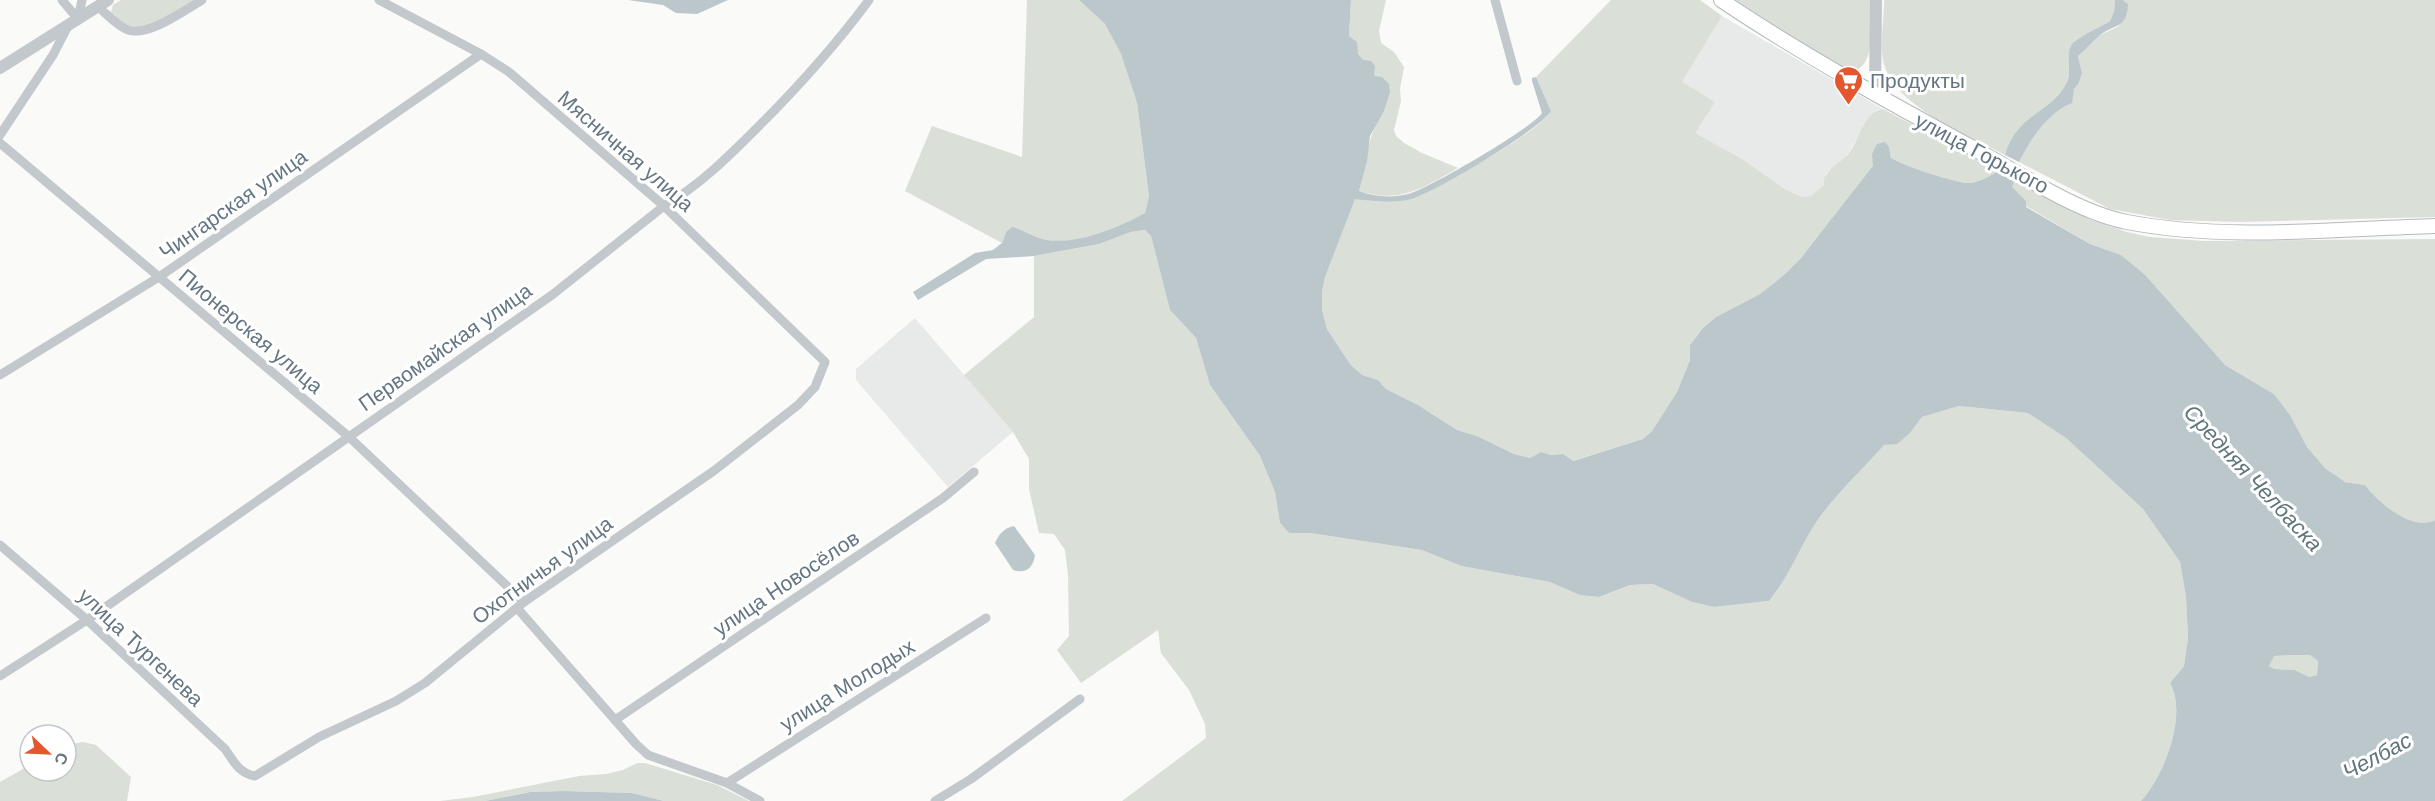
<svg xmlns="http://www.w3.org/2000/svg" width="2435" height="801" font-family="Arial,sans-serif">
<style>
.built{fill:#e8e9e9}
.green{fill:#dadfd7}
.water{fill:#bbc7cb;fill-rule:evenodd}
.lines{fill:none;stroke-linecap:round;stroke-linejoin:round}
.secondary-casing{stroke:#b3babf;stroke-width:16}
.minor{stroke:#c3c8cc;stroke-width:9}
.tertiary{stroke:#c3c8cc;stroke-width:12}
.secondary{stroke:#fff;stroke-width:14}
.labels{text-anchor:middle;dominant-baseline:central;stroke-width:6;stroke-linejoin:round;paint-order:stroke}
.poi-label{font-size:21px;fill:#657683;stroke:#fff;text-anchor:start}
.street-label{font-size:21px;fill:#657683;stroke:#fff}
.water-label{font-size:22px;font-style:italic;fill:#60757c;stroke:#fff}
</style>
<rect width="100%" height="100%" fill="#fafaf8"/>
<g class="built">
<path d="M1722,16L1883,109L1877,110L1864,126L1845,159L1826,173L1824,185L1811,196L1804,197L1786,190L1744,160L1695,133L1682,82Z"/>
<path d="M915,318L1013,432L948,487L856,380V369Z"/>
</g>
<g class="green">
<path d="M121,0H196C178,10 151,32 130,26C123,24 116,17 111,12L113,5Z"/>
<path d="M1027,0H1079L1105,24L1121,54L1137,103L1149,196L1145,213C1119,227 1076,246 1046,240C1027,236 1031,228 1006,232L1002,243L905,191L932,126L1022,157Z"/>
<path d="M1351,0H1386L1379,31L1381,43L1394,52L1404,67L1400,89L1401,101L1394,130L1396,136L1404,143L1422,153L1458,168C1423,188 1400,204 1359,191C1366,164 1367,134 1384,111L1374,76L1358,54L1349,36Z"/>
<path d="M1611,0H1700L1722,16L1682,82L1715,102L1695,133L1744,160L1786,190L1803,197L1811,196L1824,185C1822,170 1841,164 1849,153C1859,140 1864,112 1883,109L1999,171C1989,176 1979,183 1968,183C1952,182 1905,166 1891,158L1889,147L1872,154L1874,166L1801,258L1784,275L1760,294L1716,317L1703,328L1690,345V360L1677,392L1652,431L1643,439L1572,461L1563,454L1551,455L1541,452L1530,458L1514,454L1477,436L1457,430L1418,405L1386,389L1378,380L1362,375L1350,364L1327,329L1322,310V292L1325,277L1355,198C1369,201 1384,203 1397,201C1428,194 1534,137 1551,111L1536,77Z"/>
<path d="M1733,0H1871C1871,21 1878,75 1846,71L1777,30Z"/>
<path d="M1884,0H2115L2114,13L2110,21C2099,28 2085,33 2074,42C2063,52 2073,70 2067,82C2054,110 2015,116 2005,155C1969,136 1891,105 1883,60C1880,42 1884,19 1884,0Z"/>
<path d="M2123,0H2435V217L2238,222L2170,220L2110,209L2019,162C2030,139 2047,113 2071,103L2074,89L2079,83L2082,73L2078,56L2100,35L2119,26L2128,4Z"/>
<path d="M2015,179L2091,220L2127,232L2150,237L2204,241L2435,239V520C2412,532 2378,502 2365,485L2345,482L2325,468L2307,447L2290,415L2274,394L2225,365L2121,255L2090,244L2026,206V201L2011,187Z"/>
<path d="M1145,230L1151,236L1170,310L1196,338L1210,385L1260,456L1275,492L1280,523L1289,533H1310L1422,550L1461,566L1550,582L1581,595L1599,597L1630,585L1653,584L1692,602L1714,607L1769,601C1790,576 1800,544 1819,518C1838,492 1863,469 1884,445L1897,443L1910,433L1922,417L1959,406L2028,413L2066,438L2143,509L2180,562L2186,597L2188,638L2184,666L2170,683C2188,715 2164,776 2141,801H1122L1206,738L1205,724L1189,690L1161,653L1158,630L1081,683L1057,650L1069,636L1068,575L1065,550L1054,534L1039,533L1029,489V459L1013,432L964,375L1034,317V256L1099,244L1131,232Z"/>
<path d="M2293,655H2310L2318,661L2317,675L2309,677L2295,670L2275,669L2269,666L2273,656Z"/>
<path d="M83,742L96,745L131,777L127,801H0V782L30,765V771H66V745Z"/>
<path d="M637,763H645L717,785L749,801H664L632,793L564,791L529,792L485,801H440L473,797L579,776L606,774L623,770Z"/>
</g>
<g class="water">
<path d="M628,0H728L697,14L676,13L663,5Z"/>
<path d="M1079,0H1351L1349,36L1357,42L1358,54L1363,60L1371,61L1375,66L1374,76L1382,77L1389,84L1390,92L1384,111L1370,136L1367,161L1359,191C1374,197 1392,198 1408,194C1426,190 1534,127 1542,113L1532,81V78L1536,77L1551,111C1538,131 1435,192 1411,199C1393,204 1373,201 1355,199L1325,277L1322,292V310L1327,329L1350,364L1362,375L1378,380L1386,389L1418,405L1457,430L1477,436L1514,454L1530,458L1541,452L1551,455L1563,454L1573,461L1643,439L1652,431L1677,392L1690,360V345L1703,328L1716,317L1760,294L1784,275L1801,258L1873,166L1872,154L1877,144L1885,142L1889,147L1891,158C1905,166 1952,182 1968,183C1979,183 1989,176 1999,171L2015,179L2012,187L2026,201V207L2090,244L2121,255L2145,275L2225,365L2274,394L2290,415L2307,447L2325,468L2345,482L2365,485C2378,502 2412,532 2435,520V801H2141C2164,776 2188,715 2170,683L2184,666L2188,638L2186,597L2180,562L2143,509L2066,438L2028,413L1959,406L1922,417L1910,433L1897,444L1884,445C1863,469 1838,492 1819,518C1800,545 1790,576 1769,601L1714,607L1692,602L1653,584L1630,585L1599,597L1580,595L1550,582L1461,566L1422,550L1310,533H1289L1280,523L1275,492L1260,456L1210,385L1196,338L1170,310L1151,236L1145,230L1131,232L1099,244L1034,256L986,259L918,300L913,292L975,253L993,250L1002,243L1006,232L1012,227C1024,230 1035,238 1047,240C1078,245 1119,227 1145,213L1149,196L1137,103L1121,54L1105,24ZM2293,655H2310L2318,661L2317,675L2309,677L2295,670L2275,669L2269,666L2274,656Z"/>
<path d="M2115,0H2123L2128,4C2127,30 2114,23 2099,36C2092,42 2085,50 2078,56L2082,73L2079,83L2074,89L2072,103C2047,113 2030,140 2019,162L2005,155C2016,114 2053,112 2067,82C2073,70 2063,52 2074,42C2085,33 2099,28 2110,21L2114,12Z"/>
<path d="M1014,526L1035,555C1033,568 1026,574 1013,570L995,543C999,534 1004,528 1014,526Z"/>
<path d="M564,791L632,793L664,801H485L530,792Z"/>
</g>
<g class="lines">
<defs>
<path id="secondary" d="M1721,0C1806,57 1894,105 1984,154C2025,177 2080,213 2127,222C2225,241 2335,229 2435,226"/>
</defs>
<use href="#secondary" class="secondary-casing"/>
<g class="minor">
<path d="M62,0L78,19"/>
<path d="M1495,0L1517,81"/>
<path d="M98,7C107,14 117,26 128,30C148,37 185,10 202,0"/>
<path d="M78,19L82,0"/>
<path d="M0,135L53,55L68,26"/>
<path d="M0,143L348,436L524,602"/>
<path d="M0,375L159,277L481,54"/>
<path d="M0,545L87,620L225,749C234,762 239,773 255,776L319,737L396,701L425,683L524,602L715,470L798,405L815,387L825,362L664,206L509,72L481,54L379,0"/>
<path d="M517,608L636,744L648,755L727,783L760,801"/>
<path d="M0,676L87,620L552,295L664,206C699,186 729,156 758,127C798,87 835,46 869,0"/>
<path d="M615,720L943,498L974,472"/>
<path d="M727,783L986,618"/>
<path d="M935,801L971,779L1080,699"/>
</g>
<g class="tertiary">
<path d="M0,68L108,0"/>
<path d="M1875,95L1876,0"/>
</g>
<use href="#secondary" class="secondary"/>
</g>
<defs>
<symbol id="supermarket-pin" viewBox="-11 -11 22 30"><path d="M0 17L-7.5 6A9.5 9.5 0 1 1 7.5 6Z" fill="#e4572e" stroke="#fff"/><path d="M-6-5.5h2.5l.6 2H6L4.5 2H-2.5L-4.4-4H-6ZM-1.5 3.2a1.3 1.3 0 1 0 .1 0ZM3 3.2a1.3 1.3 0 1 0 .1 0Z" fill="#fff"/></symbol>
</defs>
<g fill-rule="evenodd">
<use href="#supermarket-pin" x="1832" y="64" width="33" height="45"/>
</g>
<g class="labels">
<g class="poi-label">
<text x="1870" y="80">Продукты</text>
</g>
<g class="street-label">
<text transform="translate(626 151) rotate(41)">Мясничная улица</text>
<text transform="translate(1982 153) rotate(28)">улица Горького</text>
<text transform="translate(233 204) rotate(-35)">Чингарская улица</text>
<text transform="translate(251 331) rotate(40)">Пионерская улица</text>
<text transform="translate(445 347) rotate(-35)">Первомайская улица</text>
<text transform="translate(542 570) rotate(-36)">Охотничья улица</text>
<text transform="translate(786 583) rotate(-34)">улица Новосёлов</text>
<text transform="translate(141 647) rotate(43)">улица Тургенева</text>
<text transform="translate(847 685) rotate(-32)">улица Молодых</text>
</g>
<g class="water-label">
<text transform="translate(2253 478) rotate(47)">Средняя Челбаска</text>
<text transform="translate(2377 756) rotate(-28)">Челбас</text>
</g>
</g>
<g transform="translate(48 753) rotate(113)"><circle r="28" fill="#ffffff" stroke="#c1c8cd" stroke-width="1.5"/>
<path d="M0-4.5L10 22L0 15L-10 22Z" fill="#e4572e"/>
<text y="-9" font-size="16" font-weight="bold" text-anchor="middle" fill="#657683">С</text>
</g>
</svg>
